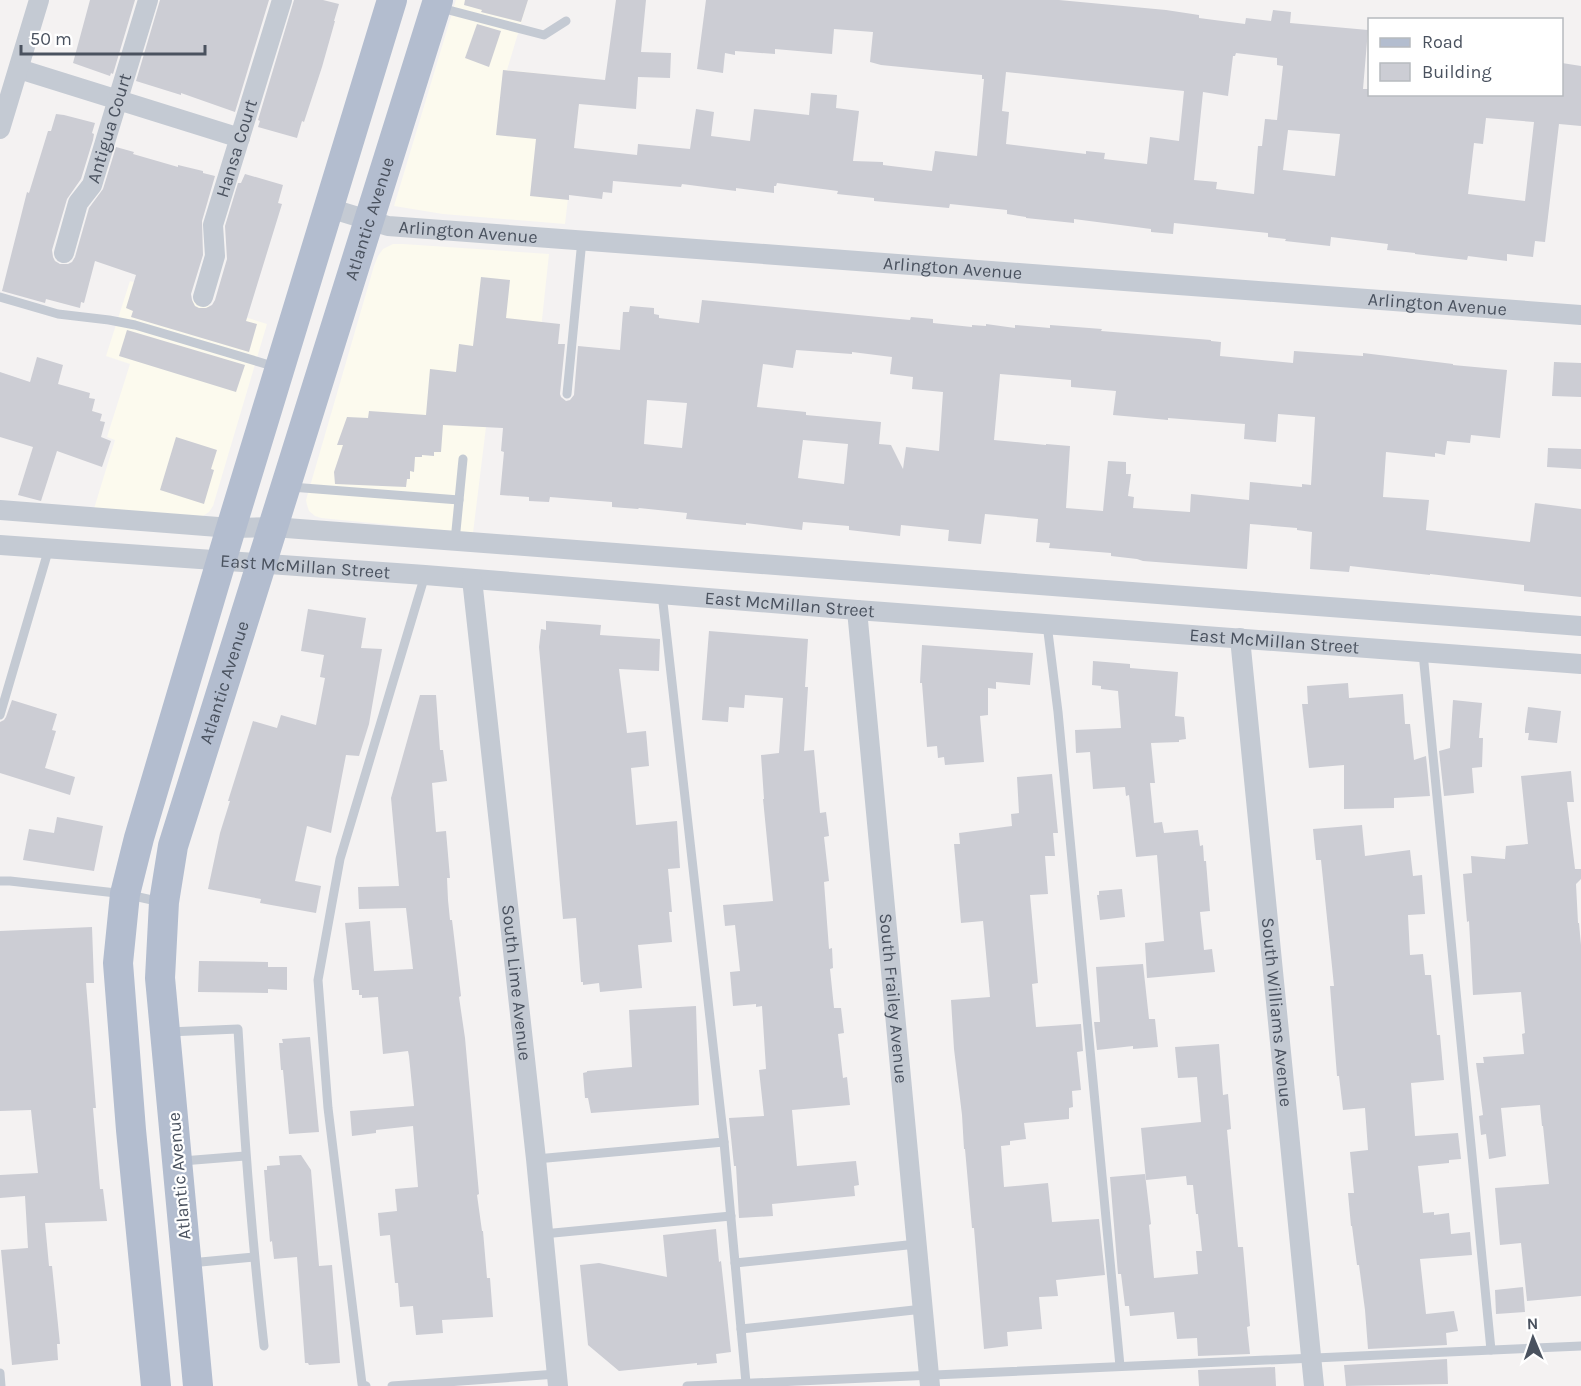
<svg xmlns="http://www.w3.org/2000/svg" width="1581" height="1386" font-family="Karla,sans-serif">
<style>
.commercial{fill:#fcfaee}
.building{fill:#cccdd4;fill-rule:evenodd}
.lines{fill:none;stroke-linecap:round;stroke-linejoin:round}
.lane{stroke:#c4cad3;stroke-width:9}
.street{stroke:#c4cad3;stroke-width:20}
.primary{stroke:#b3bdcf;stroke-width:30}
.labels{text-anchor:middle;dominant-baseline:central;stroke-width:4.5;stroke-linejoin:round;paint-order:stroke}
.street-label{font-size:18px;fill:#4a525f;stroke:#fff}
</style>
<rect width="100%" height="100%" fill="#f4f2f2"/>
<g class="commercial">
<path d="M456,0H528L507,70L582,78L565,224L443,214L394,206Z"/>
<path d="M393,244H403L549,254L533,404L451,425L486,427L473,533L321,518L315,516L309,511L307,505L306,500L374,266L378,256L383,249Z"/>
<path d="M130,281L267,324L213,506L209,512L203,516L196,518L93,512L115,440L107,437L130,364L106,356Z"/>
</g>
<g class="building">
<path d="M90,0H135L113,74L111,73L110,76L73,63Z"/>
<path d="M160,0H269L235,112L181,93V95L136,81Z"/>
<path d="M294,0H323L339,4L334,21H335L322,67L304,122L302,121L297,138L258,127L260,121L258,120Z"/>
<path d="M465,0H528L521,22L481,12L482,10L464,5Z"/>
<path d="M616,0H646L641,52L671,53L670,78L638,77L636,109L579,104L574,148L637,155L638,144L690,149L696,109L714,112L711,136L750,141L754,109L809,115L811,93L837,95L836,108L859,111L853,161L883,162V165L932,171L935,151L977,156L984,79H982V75L881,65L870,62L873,32L834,29L832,54L775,49V54L735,51V55L725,53L723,73L697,69L706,0H1059L1166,10L1199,15V18L1245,24L1246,18L1271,21L1273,10L1291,12L1290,23L1368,30L1363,89H1370V94H1562V63L1581,66V126L1559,124L1545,242L1535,241L1533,257L1507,254V261L1468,256L1467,260L1415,254V253L1387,250L1388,244L1331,237L1330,246L1285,241L1286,239L1268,237V233L1174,223L1173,234L1151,232V229L1074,219V223L1026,218V217L1007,214V210L950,204L949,208L874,201V198L837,194L838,191L777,183L776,186H774V193L736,188V191L682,184L681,187L613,181L612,193L603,192L602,199L569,195V200L530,196L536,139L496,135L503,70L605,80ZM1236,53L1277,58V65L1283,66L1277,120L1265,119L1262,146H1258L1254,194L1216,189L1217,182L1194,180L1203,92L1228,96L1233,56H1235ZM1006,72L1184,91L1179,141L1150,137L1147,164L1104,159L1105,153L1086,151V154L1006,144L1009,112L1002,111ZM1486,118L1534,122L1525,201L1468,194L1474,143L1483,144ZM1288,130L1340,134L1335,176L1283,170Z"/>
<path d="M477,24L501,31L489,67L465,58Z"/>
<path d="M56,114L64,115L95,123L92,133L94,134L93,140L81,179L67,199L52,250L53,257L55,261L60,264H68L72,262L75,257L89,208L103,189L116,147L134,152L133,154L178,167V165L203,171V173L215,176L202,221L203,255L191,294L192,300L195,306L199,308H206L212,305L215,300L227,259L225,226L238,183H241L245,174L283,185L278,203L282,204L246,321L257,324L249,352L131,317L133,311L126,308L136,275L95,261L84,303L81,302L80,308L46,299L45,303L2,291L27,192L29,193L48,131H51Z"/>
<path d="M481,277L510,280L506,318L560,324L558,344H565L560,394L561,397L566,401L570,400L574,395L578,346L620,350L623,312H629L630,306L654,308V314L659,315V318L699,323L702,300L910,320L911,317L933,319V323L972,327V325L986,326V324L1015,328V325L1050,328V325L1102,329L1101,331L1211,340V341L1221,342L1220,356L1293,363L1294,351L1363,356V353L1453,364V365L1507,370L1500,438L1471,435L1470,443L1447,441L1445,455L1435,453V457L1386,452L1383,497L1429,500L1426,530L1530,542L1535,503L1581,509V597L1524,591V585L1430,574V575L1350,566L1349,572L1310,569L1312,532L1297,530V528L1250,524L1247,569L1143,561L1137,559L1111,556V553L1049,548L1050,543L1036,542L1038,519L985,514L981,544L948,541L949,530L901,525L900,536L849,530V526L803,522L802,530L746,523V525L686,519L687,513L639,508L638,509L612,507V502L550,497L549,502L529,501V497L500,495L504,452L501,451L503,428L443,425L441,452H434V456L422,455V457H415L414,472L410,471V479H407L406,487L335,484L334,472L343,445H337L347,417L368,418L369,411L426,415L430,369L456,372L459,344L473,346ZM796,350L852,354V352L892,357L890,374L913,377L912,389L943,392L939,451L906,447L903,469L891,445L879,444L881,422L806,415V412L757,407L763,364L793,368ZM1000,374L1071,380V387L1116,391L1113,415L1168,420V418L1245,424L1244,439L1276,442L1278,414L1315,417L1311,485L1302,484V487L1250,482L1249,500L1191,494L1190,512L1133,508L1134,497L1128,496L1131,474H1126V462L1108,461L1103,511L1066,508L1070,446L1046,444V445L994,440ZM647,400L687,403L682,448L644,444ZM803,440L848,444L844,484L798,478Z"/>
<path d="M127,330L245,365L236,392L119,356Z"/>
<path d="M37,357L63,365L58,384L90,393L89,398L95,399L92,411L102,414L100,421L105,422L101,437L111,441L102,467L57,451L41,501L18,495L33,447L0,437V372L30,382Z"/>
<path d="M1554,362L1581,363V397L1552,396Z"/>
<path d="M176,437L217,450L211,469L214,470L204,504L160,490Z"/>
<path d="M1548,448L1581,449V469L1547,467Z"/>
<path d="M308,609L366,618L361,648L382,649L369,724L359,756L346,755L331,833L307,826L295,881L321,886L316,913L260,903L261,899L208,889L220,833L230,801H228L253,721L277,728L281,715L316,725L325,678L320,677L324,655L301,651Z"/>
<path d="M546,621L601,625L600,635L660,639L659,671L619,669L627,733L646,731L649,766L631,768L636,825L677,821L680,868L668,869L672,912H669L672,942L638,945L642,988L600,992L599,983L583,985V982H581L576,918L563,919L539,647L541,629L546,630Z"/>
<path d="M709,631L808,639L805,687H808L804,751L814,750L820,813L826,812L829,836L824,837L829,881L824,882L829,949L832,948L833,968L830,969L834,1008H841L844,1033L838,1034L843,1078L847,1077L850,1105L792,1110L797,1166L856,1161L859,1185L854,1186L855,1196L772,1204L773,1216L739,1218L736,1166H734L729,1118L764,1116L759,1070L766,1069L762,1006L756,1007V1004L733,1006L730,972L740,971L735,925L725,926L723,905L773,901L763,799H764L761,755L779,753L783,698L745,695L744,708L729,707L728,722L702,720Z"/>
<path d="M922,645L1033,653L1030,685L996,682V689L988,688V715L980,716L984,762L945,765L944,757L938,758L937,746L927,747L922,683H920Z"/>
<path d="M1093,661L1130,664V668L1178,672L1175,716L1184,717L1186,739L1179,740V742L1151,743L1155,783H1150L1154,823L1162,822L1164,833L1198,830L1200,846L1203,845L1204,861H1206L1210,911L1200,912L1204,950L1212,949L1215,972L1147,978L1145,943L1164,941L1157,855L1136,857L1129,795L1126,796L1125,787L1093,789L1090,752L1076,753L1075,730L1121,728L1118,691L1101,689V686L1092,685Z"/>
<path d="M1348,683L1349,698L1403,694L1405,724H1410L1414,760L1426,756L1430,796L1394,798V808L1344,809V765L1309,768L1302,704H1308L1307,686Z"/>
<path d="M420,695H436L440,750H443L447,781L432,783L436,832L446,831L450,878H447L448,900L450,920H452L453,928L461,996L459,997L465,1038L479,1194L477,1195L482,1231H483L487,1278H490L493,1317L442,1320L443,1333L416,1335L413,1306L400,1307L398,1283H395L390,1235L380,1236L378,1213L397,1211L395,1189L418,1187L413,1126L376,1130V1133L352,1136L350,1111L414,1106L409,1056L408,1051L383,1054L378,997L362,998V995H359V990H352L345,923L370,921L374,971L413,969L406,908L359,909L358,887L399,886L391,798Z"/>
<path d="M12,700L57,714L52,730L56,731L45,768L75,777L70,795L0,773V722L4,720L6,717Z"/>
<path d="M1453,700L1482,703L1479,738H1483L1482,767L1472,768L1474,793L1444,796L1439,751L1450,748Z"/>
<path d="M1528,707L1561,711L1557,743L1528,740L1529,733H1525V729Z"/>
<path d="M1571,771L1574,802H1567L1575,869H1581V879L1576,884L1578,923H1579L1581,945V1296L1527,1301L1521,1243L1500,1245L1495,1188L1549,1184L1543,1126H1542L1540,1105L1501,1108L1506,1156L1489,1159L1486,1134L1481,1135L1479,1116L1483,1115L1476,1063H1484L1483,1057L1524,1054L1522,1034L1525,1033L1521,992L1473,995L1469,921L1467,922L1463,874L1472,873L1471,856L1505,859L1506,846L1528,844L1521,776Z"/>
<path d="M1052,774L1058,833H1053L1055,856H1045L1048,894L1030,895L1038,983L1032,984L1036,1027L1081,1024L1083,1051L1077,1052L1081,1090L1072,1091L1073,1107L1069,1108V1119L1024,1123L1026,1139L1010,1141V1145L1001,1146L1004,1187L1048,1183L1052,1222L1099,1219L1105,1275L1056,1280L1058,1296L1039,1297L1042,1329L1007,1332L1008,1346L984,1349L974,1228H972L965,1149H964L962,1115L954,1049L951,1000L990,997L983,921L961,923L954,844H960L959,833L1012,826L1011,814L1019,813L1017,777Z"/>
<path d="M57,817L103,826L94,871L23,860L29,829L54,833Z"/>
<path d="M1362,825L1365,856L1410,850L1413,876L1422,875L1425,914L1408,915L1410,955L1423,954L1425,975H1431L1437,1035H1440L1444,1080L1411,1083L1415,1136L1458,1133L1461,1159L1449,1160V1163L1418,1166L1423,1213L1434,1212V1215L1449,1213L1451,1234L1470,1232L1472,1255L1420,1259L1426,1314L1454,1311L1458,1331L1446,1333L1447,1345L1368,1349L1365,1310L1359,1265H1357L1352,1226H1351L1348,1193H1354L1350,1152L1368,1150L1365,1108L1343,1110L1339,1076H1337L1330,986H1334L1330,947L1321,860H1316L1313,829Z"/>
<path d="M1122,889L1125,917L1100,920L1097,895H1099V891Z"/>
<path d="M92,927L94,983H86L96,1108H93L100,1189H103L107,1221L45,1223L49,1266H52L60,1344H57L58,1360L12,1365L1,1250L28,1248L25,1196L0,1198V1175L38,1173L31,1110L0,1111V931Z"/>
<path d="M199,961L268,962V967H287V990L268,989V993L198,992Z"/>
<path d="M1143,964L1149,1019H1155L1158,1047L1133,1049V1046L1097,1050L1094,1022H1100L1096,967Z"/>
<path d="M696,1006L699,1105L591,1113L588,1098H585L583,1073L587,1072V1071L632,1067L629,1010Z"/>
<path d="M310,1037L319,1132L289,1134L283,1070H281L279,1043H283L282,1039Z"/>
<path d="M1219,1044L1223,1095L1228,1094L1231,1129L1227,1130L1238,1247H1243L1250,1326L1247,1327L1250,1354L1198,1356L1197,1338L1177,1339L1174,1312L1130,1316L1129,1306H1125L1121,1274H1118L1110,1177L1145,1174L1151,1224L1149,1225L1154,1278L1198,1274L1196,1251H1202L1198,1214H1196L1193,1185H1187L1186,1176L1146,1180L1141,1128L1201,1122L1197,1077L1178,1078L1175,1047Z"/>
<path d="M301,1155L311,1170L319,1266L332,1265L340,1363L309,1365L308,1363H305L297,1257L274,1259L272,1241L270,1242L264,1170H267V1166L280,1165L279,1156Z"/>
<path d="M716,1229L719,1262L721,1261L731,1352L716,1354L717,1363L697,1365V1363L619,1371L588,1345L580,1265L599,1263L667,1277L663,1235Z"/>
<path d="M1523,1287L1525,1312L1496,1314L1495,1290Z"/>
<path d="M1447,1359L1448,1384L1346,1386L1344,1365Z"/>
<path d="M1275,1367L1276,1386H1199L1198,1370Z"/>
</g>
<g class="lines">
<g class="lane">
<path d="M441,8L544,35L566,21"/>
<path d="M0,297L58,314L109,320L135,325L276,367"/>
<path d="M567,394L582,240"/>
<path d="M291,487L459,500"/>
<path d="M455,541L463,459"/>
<path d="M662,594L724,1142L746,1383"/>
<path d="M1047,624L1058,712L1120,1366"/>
<path d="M1423,653L1491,1350"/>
<path d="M0,715L49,548"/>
<path d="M0,881H10L125,894L161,902"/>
<path d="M168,1032L238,1029C244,1135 252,1241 264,1346"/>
<path d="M536,1159L724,1142"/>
<path d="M182,1161L245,1156"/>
<path d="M543,1234L731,1216"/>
<path d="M190,1263L254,1257"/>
<path d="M735,1263L917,1244"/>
<path d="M741,1329L923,1309"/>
<path d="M0,1373L1,1386"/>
<path d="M366,1386L362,1384L328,1108L318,980L340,859L425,575"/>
<path d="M392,1386L557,1374"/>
<path d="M687,1386L1581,1346"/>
</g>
<g class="street">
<path d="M19,69L240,138"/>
<path d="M0,129L39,0"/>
<path id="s1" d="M329,208L388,226L1581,315"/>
<path id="s2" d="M64,253L78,203L92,185L148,0"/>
<path id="s3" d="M203,297L215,256L213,225L282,0"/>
<path d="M0,510L231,528L273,527L1581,626"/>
<path id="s4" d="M0,545L425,575L857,610L1581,664"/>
<path id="s5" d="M472,579L536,1159L558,1386"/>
<path id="s6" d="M857,610L930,1386"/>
<path id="s7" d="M1240,638L1314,1386"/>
</g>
<g class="primary">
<path d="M156,1386L131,1130L118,963L125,894L139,838L231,528L392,0"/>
<path id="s8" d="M198,1386L160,978L164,902L173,846L438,0"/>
</g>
</g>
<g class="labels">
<g class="street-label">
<text stroke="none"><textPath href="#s2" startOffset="134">Antigua Court</textPath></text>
<text stroke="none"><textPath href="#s3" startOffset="154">Hansa Court</textPath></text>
<text stroke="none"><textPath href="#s8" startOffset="1200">Atlantic Avenue</textPath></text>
<text stroke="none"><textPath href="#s1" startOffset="142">Arlington Avenue</textPath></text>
<text stroke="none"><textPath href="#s1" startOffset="628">Arlington Avenue</textPath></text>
<text stroke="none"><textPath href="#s1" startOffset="1114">Arlington Avenue</textPath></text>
<text stroke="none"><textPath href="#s4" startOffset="306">East McMillan Street</textPath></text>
<text stroke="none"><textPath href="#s4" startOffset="792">East McMillan Street</textPath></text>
<text stroke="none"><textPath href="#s4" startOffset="1278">East McMillan Street</textPath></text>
<text stroke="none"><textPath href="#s8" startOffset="714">Atlantic Avenue</textPath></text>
<text stroke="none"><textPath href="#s5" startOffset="406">South Lime Avenue</textPath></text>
<text stroke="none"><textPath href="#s6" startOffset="390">South Frailey Avenue</textPath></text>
<text stroke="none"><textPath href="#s7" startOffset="376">South Williams Avenue</textPath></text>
<text transform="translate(179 1176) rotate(-95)">Atlantic Avenue</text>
</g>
</g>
<rect x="1368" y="18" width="195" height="78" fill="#ffffff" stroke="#b7babf" stroke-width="1.5"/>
<rect x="1380" y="38" width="30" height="9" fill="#b3bdcf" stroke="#b7babf" stroke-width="1.5"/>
<text x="1422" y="48" font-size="18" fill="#4a525f">Road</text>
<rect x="1380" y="63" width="30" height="18" fill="#cccdd4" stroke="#b7babf" stroke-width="1.5"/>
<text x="1422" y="78" font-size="18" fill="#4a525f">Building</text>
<g transform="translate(1533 1338) rotate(358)" stroke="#ffffff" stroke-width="4.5" paint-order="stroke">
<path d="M0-4.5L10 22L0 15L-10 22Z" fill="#4a525f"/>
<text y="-9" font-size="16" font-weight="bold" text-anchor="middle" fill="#4a525f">N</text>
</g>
<path d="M21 45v9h184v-9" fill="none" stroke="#4a525f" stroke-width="3"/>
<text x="30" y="45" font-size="18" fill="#4a525f" stroke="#ffffff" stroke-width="4.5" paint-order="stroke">50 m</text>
</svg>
